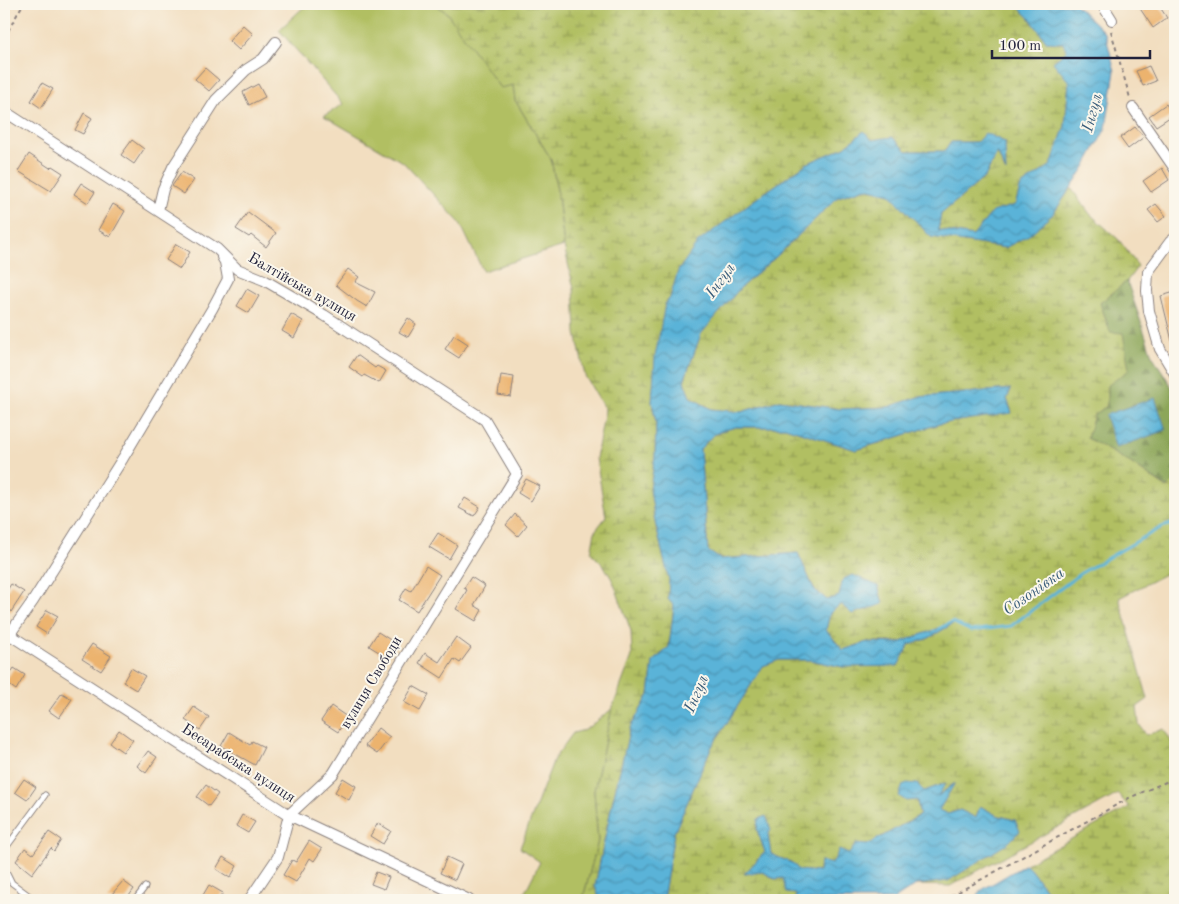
<svg xmlns="http://www.w3.org/2000/svg" width="1179" height="904" font-family="'Old Standard TT',serif">
<style>
.grass{fill:#b1bf62;stroke:#6a704e}
.forest{fill:url(#forest-firs);stroke:#57644a}
.wetland{fill:url(#wetland-marsh);stroke:#6a704e}
.water{fill:url(#water-waves);stroke:#3e6a8a}
.lines{fill:none;stroke-linecap:round;stroke-linejoin:round}
.stream{stroke:#5ab3d8;stroke-width:3}
.building{fill:#ecb36e}
.service-casing{stroke:#8a807e;stroke-width:7}
.minor-casing{stroke:#8a807e;stroke-width:12}
.path{stroke:#8a807e;stroke-width:2;stroke-dasharray:4 4;stroke-linecap:butt}
.service{stroke:#fff;stroke-width:5}
.minor{stroke:#fff;stroke-width:10}
.labels{text-anchor:middle;dominant-baseline:central;stroke-width:4;stroke-linejoin:round;paint-order:stroke}
.street-label{font-size:15px;fill:#22223b;stroke:#fbf7ec}
.water-label{font-size:16px;font-style:italic;fill:#385c7a;stroke:#fbf7ec}
</style>
<defs>
<pattern id="forest-firs" width="22" height="20" patternUnits="userSpaceOnUse" patternTransform="scale(1.25)"><rect width="22" height="20" fill="#8ca658"/><path d="M5 1l3.5 6h-7zM16 11l3.5 6h-7z" fill="#72874a"/></pattern>
<pattern id="wetland-marsh" width="20" height="14" patternUnits="userSpaceOnUse" patternTransform="scale(1.25)"><rect width="20" height="14" fill="#b1bf62"/><path d="M1 5h8M5 5V1M11 12h8M15 12V8" fill="none" stroke="#909b52"/></pattern>
<pattern id="water-waves" width="16" height="10" patternUnits="userSpaceOnUse" patternTransform="scale(1.25)"><rect width="16" height="10" fill="#5ab3d8"/><path d="M0 5q4-4 8 0t8 0" fill="none" stroke="#4a91b0"/></pattern>
</defs>
<rect width="100%" height="100%" fill="#fbf7ec"/>
<filter id="ink" filterUnits="userSpaceOnUse"><feTurbulence type="fractalNoise" baseFrequency=".02" numOctaves="2"/><feDisplacementMap in="SourceGraphic" scale="10" xChannelSelector="R" yChannelSelector="G"/><feConvolveMatrix kernelMatrix="1 2 1 2 8 2 1 2 1" color-interpolation-filters="sRGB"/></filter>
<filter id="wash" filterUnits="userSpaceOnUse"><feTurbulence type="fractalNoise" baseFrequency=".0096" numOctaves="4" result="noise"/><feDisplacementMap in="SourceGraphic" scale="20" xChannelSelector="R" yChannelSelector="G"/><feGaussianBlur stdDeviation="1.12" result="paint"/><feColorMatrix in="noise" values="0 0 0 0 0 0 0 0 0 0 0 0 0 0 0 0 0 1.4 0 .05"/><feComposite in="paint" operator="in"/></filter>
<g filter="url(#wash)">
<rect width="100%" height="100%" fill="#f2dec0"/>
<g class="grass">
<path d="M307,4H435L447,13L513,85L515,100L551,159L558,195L564,246L483,271L460,223L404,163L324,116L343,104L279,30Z"/>
<path d="M612,709L594,791L598,841L584,895L587,900H521L540,862L520,848L554,759L573,733L585,730Z"/>
</g>
<path class="forest" d="M1127,281L1152,355L1175,392V480L1168,488L1129,462L1087,438L1094,415L1107,406V386L1110,332L1100,303Z"/>
<g class="wetland">
<path d="M435,4H1015L1029,17L1047,42L1063,43L1067,51L1069,82L1065,126L1051,166L1021,186L1015,205L992,212L973,236L938,230L941,214L985,177L997,152L1005,171V142H951L945,151H907L892,137L871,140L864,131L845,147L806,164L750,203L678,271L670,298L665,304L652,402L656,423L655,456L650,489L655,522L669,580L668,599L674,606L669,647L653,662L649,695L630,728L612,804L595,886L600,900H587L584,895L598,841L594,791L612,709L632,656L631,631L613,581L604,566L591,553L595,531L606,517L596,458L605,410L585,376L576,333L574,289L564,246L558,195L551,159L515,100L513,85L500,88L447,13Z"/>
<path d="M866,188L891,194L931,237L1005,248L1053,214L1071,188L1090,214L1119,240L1138,266L1127,281L1100,303L1110,332L1123,333L1129,370L1107,386V406L1094,415L1087,438L1129,462L1167,488L1175,480V569L1119,598L1148,699L1137,707L1139,724L1146,735L1164,729L1175,748V900H1054L1026,864L1129,807L1118,794L950,886L916,885L948,881L1015,820L996,815L980,806L976,818L960,810L948,814L938,810L953,784L937,797L945,784L917,800L920,815L819,872L797,870L794,864L771,854L768,835L757,830L765,852L745,874L763,872L775,879L784,878L786,892L797,894L795,900H663L674,833L711,748L763,666L779,660H810L843,667L929,638L953,623L901,642H867L843,650L826,630L830,613L841,604H883L878,586L843,579L840,596L827,600L814,589L798,553L720,559L708,551L700,449L713,435L725,430L736,427H785L856,450L939,424L1012,412L1007,399L1011,389L918,397L888,407L840,409L780,400L741,412L711,409L690,397L684,381L701,334L741,287L778,255L838,197Z"/>
</g>
<g class="water">
<path d="M1015,4H1075L1105,33L1115,71L1106,128L1085,167L1053,214L1029,235L1005,248L931,237L890,194L866,188L838,197L778,255L741,287L701,334L684,381L690,397L711,409L741,412L780,400L840,409L888,407L918,397L1011,389L1007,399L1012,413L939,424L856,450L785,427H736L725,430L713,435L700,449L708,551L720,559L798,553L814,589L827,600L839,596L843,579L853,575L878,586L883,604L852,614L841,604L830,613L826,630L843,650L867,642L898,643L956,622L929,638L909,645L898,666L843,667L810,660H779L763,666L711,748L674,833L663,900H600L595,886L612,804L630,728L649,695L653,662L669,647L674,606L668,599L669,580L655,522L650,489L655,456L656,423L652,402L655,357L665,304L670,298L678,271L698,242L750,203L806,164L845,147L864,131L872,140L892,137L907,151H945L951,142H977L985,133L1005,142L1006,172L997,152L985,177L941,214L938,230L973,236L992,212L1015,205L1021,186L1051,165L1065,126L1069,82L1053,62L1067,51L1063,43L1047,42L1029,17Z"/>
<path d="M1155,398L1166,430L1116,448L1105,415Z"/>
<path d="M907,783L917,784L924,791L946,783L938,796L955,783L939,810L948,814L960,810L976,818L980,806L996,815L1015,820L1020,831L1008,843L948,881L916,885L893,900H795L796,894L786,893L783,878L775,879L763,872L744,874L765,852L757,830L758,819L766,816L771,830L768,835L771,854L794,864L798,870L819,872L820,861L832,864L839,850L849,854L856,844L867,845L920,815L917,800L906,801L899,796L903,785Z"/>
<path d="M1026,864L1054,900H977L980,891Z"/>
</g>
<g class="lines">
<path class="stream" d="M940,628L952,622L971,631L1011,626L1081,573L1162,527L1175,523"/>
</g>
<g id="blocks">
<g class="building">
<path d="M1137,4H1158L1167,18L1153,28Z"/>
<path d="M243,25L253,34L239,50L229,41Z"/>
<path d="M1149,66L1156,81L1143,86L1136,71Z"/>
<path d="M205,68L219,80L209,91L195,79Z"/>
<path d="M42,83L53,89L41,108L31,101Z"/>
<path d="M258,84L265,97L249,105L243,92Z"/>
<path d="M1166,104L1173,115L1156,126L1149,116Z"/>
<path d="M84,113L92,118L83,134L75,130Z"/>
<path d="M1135,127L1144,137L1128,149L1120,138Z"/>
<path d="M132,140L144,149L134,164L121,155Z"/>
<path d="M29,154L50,168L52,166L63,173L51,191L18,171Z"/>
<path d="M1162,168L1169,180L1151,192L1143,181Z"/>
<path d="M182,172L194,180L184,194L172,186Z"/>
<path d="M81,183L95,192L88,203L74,194Z"/>
<path d="M113,204L125,211L110,237L98,230Z"/>
<path d="M1156,204L1166,216L1158,222L1148,210Z"/>
<path d="M248,212L276,233L266,247L251,235L249,237L236,229Z"/>
<path d="M176,244L190,252L180,269L166,260Z"/>
<path d="M348,269L359,277L355,282L375,292L367,307L357,301L336,285Z"/>
<path d="M247,289L259,296L249,313L237,306Z"/>
<path d="M1175,292V341H1172L1161,296Z"/>
<path d="M291,314L303,321L294,338L282,331Z"/>
<path d="M408,318L416,324L408,337L399,332Z"/>
<path d="M454,335L468,344L459,358L445,349Z"/>
<path d="M357,355L375,368L377,366L386,371L379,383L364,375L363,377L349,367Z"/>
<path d="M501,375L514,377L511,397L498,395Z"/>
<path d="M526,479L540,486L531,501L518,493Z"/>
<path d="M465,498L480,507L474,516L459,508Z"/>
<path d="M515,514L527,525L518,536L506,525Z"/>
<path d="M438,533L457,545L449,559L429,547Z"/>
<path d="M426,566L440,575L417,611L399,600L406,588L411,591Z"/>
<path d="M471,577L485,586L474,605L482,610L476,621L456,609L467,590L464,588Z"/>
<path d="M11,584L24,592L11,612L4,607V595Z"/>
<path d="M47,610L58,616L47,634L36,627Z"/>
<path d="M378,632L395,643L387,657L369,646Z"/>
<path d="M456,637L471,648L460,663L454,659L442,678L419,663L425,653L439,662Z"/>
<path d="M92,644L111,656L101,671L82,659Z"/>
<path d="M14,668L25,675L16,690L5,682Z"/>
<path d="M131,668L145,676L136,690L123,682Z"/>
<path d="M413,686L429,695L420,711L404,702Z"/>
<path d="M62,693L72,699L59,718L49,711Z"/>
<path d="M331,706L347,717L338,732L321,721Z"/>
<path d="M194,707L209,717L200,730L185,720Z"/>
<path d="M378,728L390,737L377,754L365,746Z"/>
<path d="M119,730L133,740L123,752L110,743Z"/>
<path d="M229,732L250,745L252,741L264,747L255,765L221,746Z"/>
<path d="M148,751L157,757L146,773L137,766Z"/>
<path d="M343,778L356,786L349,800L335,792Z"/>
<path d="M24,779L36,787L27,800L15,792Z"/>
<path d="M206,785L218,794L209,806L197,797Z"/>
<path d="M242,815L255,822L248,833L236,826Z"/>
<path d="M378,823L391,831L383,844L370,836Z"/>
<path d="M49,832L61,840L54,851L51,848L32,874L16,861L25,848L33,854Z"/>
<path d="M309,841L322,849L314,861L310,858L296,882L283,875L292,860L296,862Z"/>
<path d="M223,857L237,866L230,878L216,869Z"/>
<path d="M447,857L462,864L455,880L440,873Z"/>
<path d="M376,872L389,877L384,889L371,884Z"/>
<path d="M123,881L134,889L126,900H107Z"/>
<path d="M209,885L223,893L218,900H200Z"/>
</g>
</g>
</g>
<g filter="url(#ink)">
<use href="#blocks" fill-opacity="0" stroke="#8a807e" stroke-width="1"/>
<g class="lines">
<defs>
<g id="service">
<path d="M4,861L5,849L45,795"/>
<path d="M4,867L12,883L35,900"/>
<path d="M135,900L145,887"/>
</g>
<g id="minor">
<path d="M1102,4L1112,20"/>
<path d="M1133,108L1175,169"/>
<path d="M4,111L217,249L237,269L264,280L324,315L485,420L517,474L333,774L289,815L278,857L249,900"/>
<path d="M158,210L163,189L173,167L216,100L246,70L263,59L276,42"/>
<path d="M1175,238L1170,242L1148,272L1147,291L1149,311L1160,349L1175,374"/>
<path d="M4,631L289,815L469,900"/>
<path d="M4,642L33,601L123,458L212,309L228,279L225,262L222,257"/>
</g>
</defs>
<use href="#service" class="service-casing"/>
<use href="#minor" class="minor-casing"/>
<g class="path">
<path d="M1111,31L1130,98"/>
<path d="M4,38L23,4"/>
<path d="M944,900L1129,798L1175,778"/>
</g>
<use href="#service" class="service"/>
<use href="#minor" class="minor"/>
</g>
</g>
<g class="labels">
<g class="street-label">
<text transform="translate(302 288) rotate(30)">Балтійська вулиця</text>
<text transform="translate(372 683) rotate(-59)">вулиця Свободи</text>
<text transform="translate(238 764) rotate(33)">Бесарабська вулиця</text>
</g>
<g class="water-label">
<text transform="translate(1093 113) rotate(-75)">Інгул</text>
<text transform="translate(721 281) rotate(-54)">Інгул</text>
<text transform="translate(1034 592) rotate(-35)">Созонівка</text>
<text transform="translate(697 694) rotate(-67)">Інгул</text>
</g>
</g>
<rect width="1179" height="904" fill="none" stroke="#fbf7ec" stroke-width="20"/>
<path d="M992 50v8h158v-8" fill="none" stroke="#22223b" stroke-width="2.5"/>
<text x="999" y="50" font-size="15" fill="#22223b" stroke="#fbf7ec" stroke-width="4" paint-order="stroke">100 m</text>
</svg>
